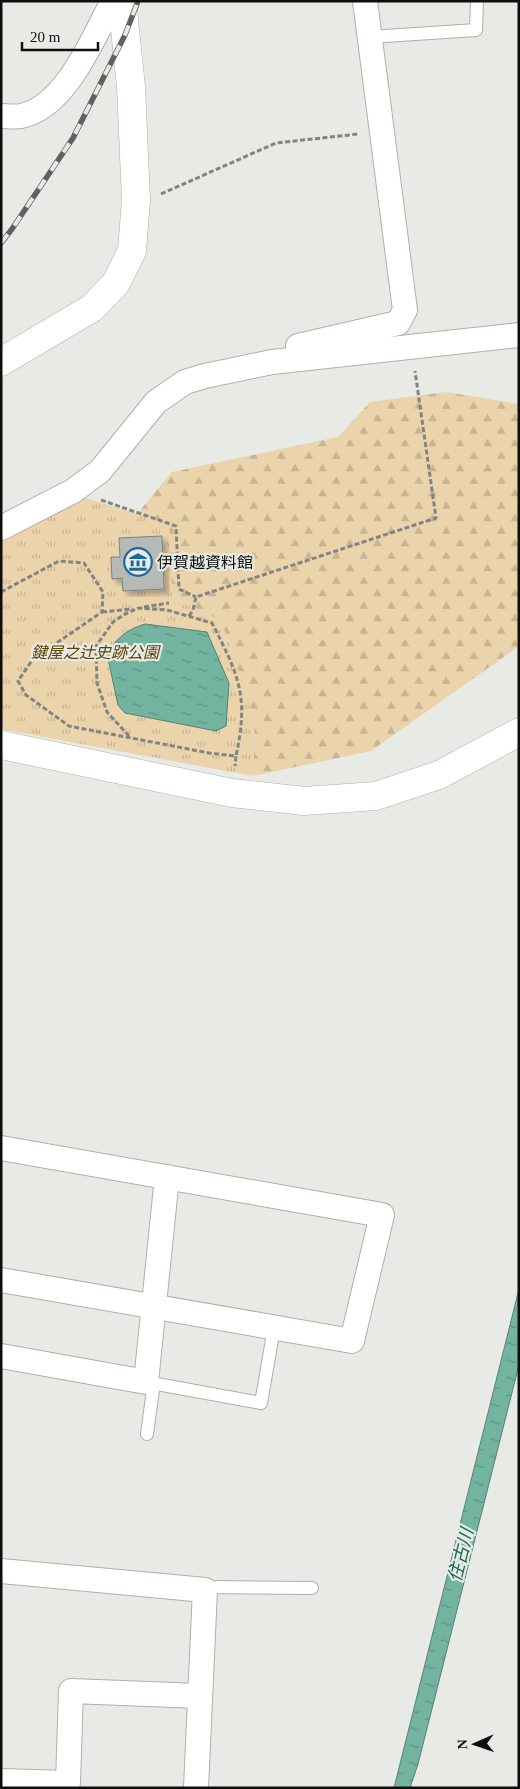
<svg xmlns="http://www.w3.org/2000/svg" width="520" height="1789" font-family="'Times New Roman','Noto Sans JP',serif">
<style>
.forest{fill:url(#forest-firs)}
.park{fill:url(#park-tufts)}
.water{fill:url(#water-ripples);stroke:#558275}
.building{fill:#b6bab6;stroke:#7e827f;filter:url(#shadow)}
.lines{fill:none;stroke-linecap:round;stroke-linejoin:round}
.service-casing{stroke:#aeb0ac;stroke-width:14}
.minor-casing{stroke:#aeb0ac;stroke-width:26}
.tertiary-casing{stroke:#aeb0ac;stroke-width:29}
.path{stroke:#838481;stroke-width:3;stroke-dasharray:5 2.5;stroke-linecap:butt}
.service{stroke:#fff;stroke-width:12}
.minor{stroke:#fff;stroke-width:24}
.tertiary{stroke:#fff;stroke-width:28}
.rail-casing{stroke:#61625f;stroke-width:5.5}
.rail{stroke:#e8eae5;stroke-width:4;stroke-dasharray:11;stroke-linecap:butt}
.labels{text-anchor:middle;dominant-baseline:central;stroke-width:4.5;stroke-linejoin:round;paint-order:stroke}
.poi-label{font-size:16px;fill:#0e0e0d;stroke:#e8eae5;text-anchor:start}
.park-label{font-size:16px;font-style:italic;fill:#5d4100;stroke:#e8eae5}
.water-label{font-size:18px;font-style:italic;fill:#116754;stroke:#e8eae5}
</style>
<defs>
<pattern id="forest-firs" width="22" height="20" patternUnits="userSpaceOnUse" patternTransform="scale(1.25)"><rect width="22" height="20" fill="#ebd3ab"/><path d="M5 1l3.5 6h-7zM16 11l3.5 6h-7z" fill="#c8b492"/></pattern>
<pattern id="park-tufts" width="24" height="20" patternUnits="userSpaceOnUse" patternTransform="scale(1.25)"><rect width="24" height="20" fill="#ebd3ab"/><path d="M3 7l-1-3M5 7V3M7 7l1-3M15 17l-1-3M17 17v-4M19 17l1-3" fill="none" stroke="#c8b492"/></pattern>
<pattern id="water-ripples" width="26" height="14" patternUnits="userSpaceOnUse" patternTransform="scale(1.25)"><rect width="26" height="14" fill="#73b4a1"/><path d="M2 4q2-2 4 0t4 0M15 11q2-2 4 0t4 0" fill="none" stroke="#5d9182"/></pattern>
<filter id="shadow"><feDropShadow dx="4.5" dy="4.5" stdDeviation="2.5" flood-color="#0004"/></filter>
</defs>
<rect width="100%" height="100%" fill="#e8eae5"/>
<path class="forest" d="M446,392L519,404V646L371,751L253,776L255,736L221,621L172,596L169,524L137,514L172,472L338,437L370,402Z"/>
<path class="park" d="M83,497L169,524L172,596L221,621L251,706L255,736L253,776L1,729V538Z"/>
<g class="water">
<path d="M145,624L207,632L229,683L226,726L216,731L125,713L118,705L107,654C116,638 128,629 145,624Z"/>
<path d="M519,1289V1365L418,1764L410,1788H394Z"/>
</g>
<path class="building" d="M162,536L164,589L123,591L122,578L112,579L111,557H120L119,538Z"/>
<g class="lines">
<defs>
<g id="service">
<path d="M370,37L476,30L477,1"/>
<path d="M146,1382L261,1403L274,1328"/>
<path d="M147,1434L154,1383"/>
<path d="M205,1590L217,1587L312,1588"/>
</g>
<g id="minor">
<path d="M1,116C7,116 15,117 21,116C66,107 93,38 113,1"/>
<path d="M298,346L398,323L405,310L365,1"/>
<path d="M1,528L73,491L100,471L156,402L185,382L205,376L272,362L519,335"/>
<path d="M1,1148L382,1215L352,1341L1,1280"/>
<path d="M1,1356L146,1382L167,1177"/>
<path d="M1,1571L205,1590L196,1788"/>
<path d="M1,1781L68,1783L71,1691L200,1696"/>
</g>
<g id="tertiary">
<path d="M1,362L92,308L116,283L132,251L136,200L131,87L122,1"/>
<path d="M1,745L232,793L304,801L376,796L439,775L519,732"/>
</g>
</defs>
<use href="#service" class="service-casing"/>
<use href="#minor" class="minor-casing"/>
<use href="#tertiary" class="tertiary-casing"/>
<g class="path">
<path d="M161,194L276,143L358,134"/>
<path d="M101,500L176,526L179,589L196,597"/>
<path d="M1,592L59,561L84,563L103,592L102,612L33,659L18,681L26,695L69,726L209,753L236,756L235,766"/>
<path d="M144,607L169,603"/>
<path d="M102,612L133,609"/>
<path d="M189,616L193,610L196,597L436,518L415,371"/>
<path d="M129,736L107,712L97,683L96,646L113,622L125,614L139,608L167,610L212,623C239,676 249,696 236,756"/>
</g>
<use href="#service" class="service"/>
<use href="#minor" class="minor"/>
<use href="#tertiary" class="tertiary"/>
<defs>
<path id="rail" d="M1,243L12,229L73,138L125,35L138,1"/>
</defs>
<use href="#rail" class="rail-casing"/>
<use href="#rail" class="rail"/>
</g>
<defs>
<symbol id="museum-ring" viewBox="-11 -11 22 22"><circle r="9.5" fill="#e8eae5" stroke="#1c689b" stroke-width="1.5"/><path d="M0-6L6-3V-2H-6V-3ZM-5-1h2V3h-2ZM-1-1h2V3h-2ZM3-1h2V3H3ZM-6 4H6V6H-6Z" fill="#1c689b"/></symbol>
</defs>
<g fill-rule="evenodd">
<use href="#museum-ring" x="122" y="546" width="32" height="32"/>
</g>
<g class="labels">
<g class="poi-label">
<text x="157" y="562">伊賀越資料館</text>
</g>
<g class="park-label">
<text x="95" y="652">鍵屋之辻史跡公園</text>
</g>
<g class="water-label">
<text transform="translate(461 1555) rotate(-76)">住古川</text>
</g>
</g>
<rect width="520" height="1789" fill="none" stroke="#0e0e0d" stroke-width="5"/>
<g transform="translate(475 1744) rotate(268)" stroke="#e8eae5" stroke-width="4" paint-order="stroke">
<path d="M0-4L9 19L0 12L-9 19Z" fill="#0e0e0d"/>
<text y="-8" font-size="14" font-weight="bold" text-anchor="middle" fill="#0e0e0d">N</text>
</g>
<path d="M22 42v8h76v-8" fill="none" stroke="#0e0e0d" stroke-width="2.5"/>
<text x="30" y="42" font-size="15" fill="#0e0e0d" stroke="#e8eae5" stroke-width="4" paint-order="stroke">20 m</text>
</svg>
